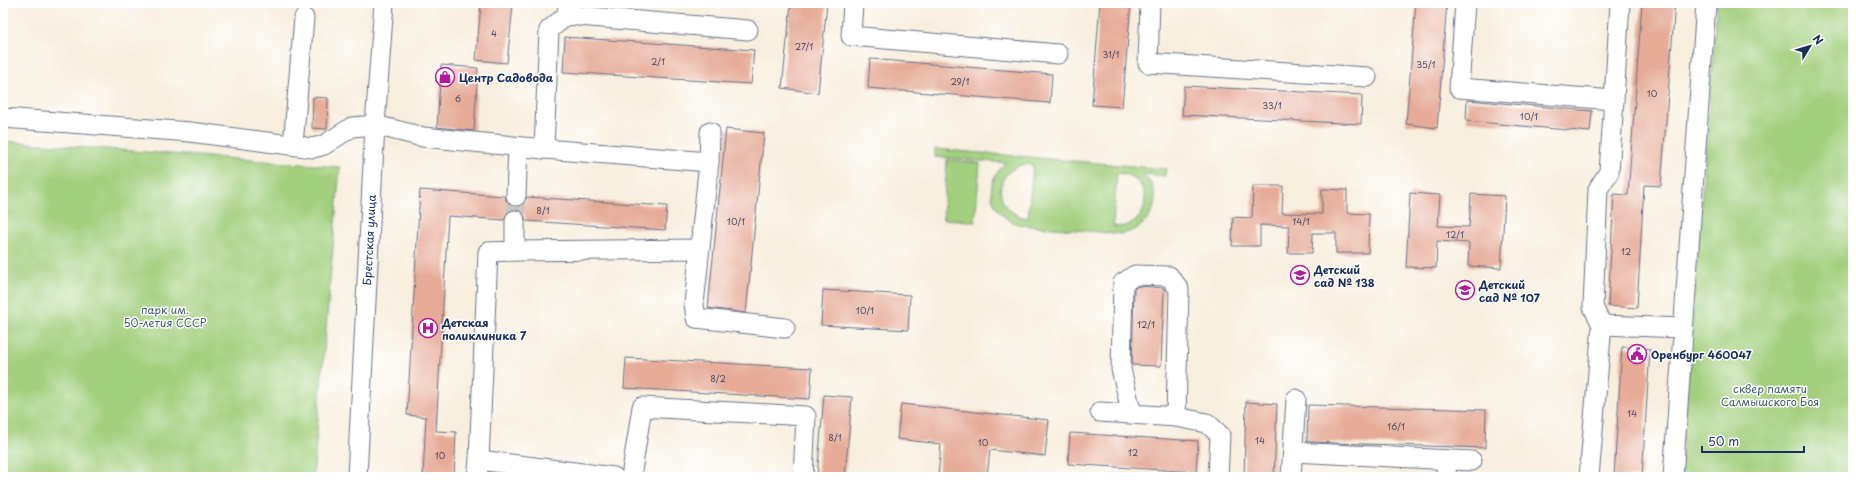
<svg xmlns="http://www.w3.org/2000/svg" width="1856" height="480" font-family="'Playpen Sans',sans-serif">
<style>
.green{fill:#a2cf7d;stroke:#5e7f6e;fill-rule:evenodd}
.building{fill:#e6ab97}
.lines{fill:none;stroke-linecap:round;stroke-linejoin:round}
.minor-tunnel{stroke:#cbc8c4;stroke-width:19;stroke-dasharray:19 10;stroke-linecap:butt}
.minor-casing{stroke:#68728a;stroke-width:21}
.minor{stroke:#fff;stroke-width:19}
.labels{text-anchor:middle;dominant-baseline:central;stroke-width:3;stroke-linejoin:round;paint-order:stroke}
.number-label{font-size:9px;fill:#4e4e6c}
.poi-label{font-size:11px;font-weight:bold;fill:#1b2f5e;stroke:#fff;text-anchor:start}
.street-label{font-size:11px;fill:#1b2f5e;stroke:#fff}
.park-label{font-size:11px;fill:#445f67;stroke:#fff}
</style>
<rect width="100%" height="100%" fill="#fff"/>
<filter id="ink" filterUnits="userSpaceOnUse"><feTurbulence type="fractalNoise" baseFrequency=".025" numOctaves="2"/><feDisplacementMap in="SourceGraphic" scale="8" xChannelSelector="R" yChannelSelector="G"/><feConvolveMatrix kernelMatrix="1 2 1 2 8 2 1 2 1" color-interpolation-filters="sRGB"/></filter>
<filter id="wash" filterUnits="userSpaceOnUse"><feTurbulence type="fractalNoise" baseFrequency=".012" numOctaves="4" result="noise"/><feDisplacementMap in="SourceGraphic" scale="16" xChannelSelector="R" yChannelSelector="G"/><feGaussianBlur stdDeviation="0.9" result="paint"/><feColorMatrix in="noise" values="0 0 0 0 0 0 0 0 0 0 0 0 0 0 0 0 0 1.4 0 .05"/><feComposite in="paint" operator="in"/></filter>
<g filter="url(#wash)">
<rect width="100%" height="100%" fill="#f7eedd"/>
<g class="green">
<path d="M1717,3H1853V477H1680Z"/>
<path d="M3,141L340,167L313,477H3Z"/>
<path d="M935,149L1166,169L1165,176L1143,174C1168,197 1150,231 1120,234L1021,225C991,217 980,184 1006,163L935,157ZM1025,164L1033,165L1028,218C994,213 990,172 1025,164ZM1117,173C1158,175 1151,233 1113,226Z"/>
<path d="M947,160L980,163L975,222L943,219Z"/>
</g>
<g id="blocks">
<g class="building">
<path d="M481,3L513,5L507,63L476,60Z"/>
<path d="M791,3H827L818,93L782,88Z"/>
<path d="M1100,3H1131L1122,107L1092,105Z"/>
<path d="M1416,3H1447L1437,128L1406,124Z"/>
<path d="M1642,3H1675L1661,186L1644,185L1637,308L1608,306L1614,194L1628,195Z"/>
<path d="M565,37L754,50L751,84L563,72Z"/>
<path d="M870,59L1052,74L1050,103L868,88Z"/>
<path d="M441,65L478,68L474,131L437,127Z"/>
<path d="M1184,86L1362,95L1361,124L1182,115Z"/>
<path d="M313,97L328,98L327,129L312,128Z"/>
<path d="M1467,100L1592,111L1590,132L1466,121Z"/>
<path d="M726,129L764,133L746,313L708,308Z"/>
<path d="M1253,186H1283L1282,213L1322,214V189L1347,190V213L1369,214L1368,253H1336V233H1313L1312,253H1288L1289,226L1260,225V246H1232L1233,217L1252,218Z"/>
<path d="M420,190L505,196L506,201L515,207L521,206L527,197L667,206L665,230L526,221L524,214L515,209L509,211L504,220L448,216L436,431L456,432L454,477H423L426,417L407,415Z"/>
<path d="M1410,193L1440,195L1438,226L1469,227L1471,194L1505,196L1501,268L1468,266L1469,243L1437,241L1436,268L1406,267Z"/>
<path d="M1138,286L1164,288L1161,366L1132,365L1134,289Z"/>
<path d="M823,290L910,295L908,330L821,325Z"/>
<path d="M1622,347L1650,349L1642,477H1614Z"/>
<path d="M626,358L812,368L810,399L624,388Z"/>
<path d="M824,395L852,397L845,477H817Z"/>
<path d="M1246,402L1277,404L1274,477H1244Z"/>
<path d="M901,404L1049,420L1045,456L990,450L987,477H938L941,444L897,439Z"/>
<path d="M1308,405L1486,410L1485,448L1307,442Z"/>
<path d="M1070,433L1198,441L1196,472L1068,464Z"/>
</g>
</g>
</g>
<g filter="url(#ink)">
<use href="#blocks" fill-opacity="0" stroke="#68728a" stroke-width="1"/>
<g class="lines">
<path class="minor-tunnel" d="M515,220L516,196"/>
<defs>
<g id="minor">
<path d="M853,3L851,36L1058,54"/>
<path d="M1150,3L1148,63L1367,77"/>
<path d="M1465,3L1459,88L1614,100L1620,3"/>
<path d="M567,15L748,30"/>
<path d="M3,118L190,132L313,148L324,145L352,127L375,125L423,137L544,149L549,30L567,15L568,3"/>
<path d="M293,145L304,18"/>
<path d="M544,149L709,162L694,304L696,318L785,328"/>
<path d="M709,162L710,132"/>
<path d="M516,196L518,147"/>
<path d="M515,251L700,249"/>
<path d="M1602,325L1683,328"/>
<path d="M1100,412L1176,417L1179,289L1169,276L1135,275L1123,283L1121,369L1132,414"/>
<path d="M1176,417L1207,423L1220,435L1218,477"/>
<path d="M1293,452L1472,461"/>
<path d="M479,460L488,252L515,251V220"/>
<path d="M357,477L375,125L384,3"/>
<path d="M477,477L479,460L614,477"/>
<path d="M631,477L642,407L806,416L803,477"/>
<path d="M1291,477L1296,399"/>
<path d="M1446,477L1447,460"/>
<path d="M1589,477L1602,325L1593,307L1598,189L1609,172L1614,100"/>
<path d="M1673,477L1706,3"/>
</g>
</defs>
<use href="#minor" class="minor-casing"/>
<use href="#minor" class="minor"/>
</g>
</g>
<defs>
<symbol id="shop-ring" viewBox="-11 -11 22 22"><circle r="9.5" fill="#fff" stroke="#b5179e" stroke-width="1.5"/><path d="M-5-2.5h2.3a2.7 3.5 0 0 1 5.4 0H5L5.5 6h-11ZM-1.5-2.5h3a1.5 2.3 0 0 0-3 0Z" fill="#b5179e"/></symbol>
<symbol id="school-ring" viewBox="-11 -11 22 22"><circle r="9.5" fill="#fff" stroke="#b5179e" stroke-width="1.5"/><path d="M0-5L7-2L0 1L-7-2ZM-4 1L0 2.5L4 1V4Q0 6-4 4Z" fill="#b5179e"/></symbol>
<symbol id="hospital-ring" viewBox="-11 -11 22 22"><circle r="9.5" fill="#fff" stroke="#b5179e" stroke-width="1.5"/><path d="M-5-5h3v3.5h4V-5h3V5h-3V1.5h-4V5h-3Z" fill="#b5179e"/></symbol>
<symbol id="civic-ring" viewBox="-11 -11 22 22"><circle r="9.5" fill="#fff" stroke="#b5179e" stroke-width="1.5"/><path d="M-.6-6.5H3V-4.5H.6V-3L4-1V1h2V6H-6V1h2V-1L-.6-3ZM-1.2 2.5V6h2.4V2.5Z" fill="#b5179e"/></symbol>
</defs>
<g fill-rule="evenodd">
<use href="#shop-ring" x="434" y="66" width="22" height="22"/>
<use href="#school-ring" x="1289" y="264" width="22" height="22"/>
<use href="#school-ring" x="1454" y="279" width="22" height="22"/>
<use href="#hospital-ring" x="417" y="317" width="22" height="22"/>
<use href="#civic-ring" x="1626" y="343" width="22" height="22"/>
</g>
<g class="labels">
<g class="number-label">
<text x="494" y="33">4</text>
<text x="804" y="46">27/1</text>
<text x="1111" y="54">31/1</text>
<text x="658" y="61">2/1</text>
<text x="1426" y="64">35/1</text>
<text x="960" y="81">29/1</text>
<text x="1652" y="93">10</text>
<text x="458" y="98">6</text>
<text x="1272" y="105">33/1</text>
<text x="1529" y="116">10/1</text>
<text x="543" y="210">8/1</text>
<text x="736" y="221">10/1</text>
<text x="1301" y="221">14/1</text>
<text x="1455" y="234">12/1</text>
<text x="1626" y="251">12</text>
<text x="865" y="310">10/1</text>
<text x="1146" y="324">12/1</text>
<text x="718" y="378">8/2</text>
<text x="1632" y="413">14</text>
<text x="1396" y="426">16/1</text>
<text x="835" y="437">8/1</text>
<text x="1260" y="440">14</text>
<text x="983" y="442">10</text>
<text x="1133" y="452">12</text>
<text x="440" y="455">10</text>
</g>
<g class="poi-label">
<text x="459" y="77">Центр Садовода</text>
<text x="1314" y="269">Детский<tspan x="1314" dy="13">сад № 138</tspan></text>
<text x="1479" y="284">Детский<tspan x="1479" dy="13">сад № 107</tspan></text>
<text x="442" y="322">Детская<tspan x="442" dy="13">поликлиника 7</tspan></text>
<text x="1651" y="354">Оренбург 460047</text>
</g>
<g class="street-label">
<text transform="translate(369 240) rotate(-87)">Брестская улица</text>
</g>
<g class="park-label">
<text x="165" y="309">парк им.<tspan x="165" dy="13">50-летия СССР</tspan></text>
<text x="1770" y="388">сквер памяти<tspan x="1770" dy="13">Салмышского Боя</tspan></text>
</g>
</g>
<rect width="1856" height="480" fill="none" stroke="#fff" stroke-width="16"/>
<g transform="translate(1810 46) rotate(52)" stroke="#ffffff" stroke-width="3" paint-order="stroke">
<path d="M0-3L7 15L0 10L-7 15Z" fill="#1b2f5e"/>
<text y="-6" font-size="11" font-weight="bold" text-anchor="middle" fill="#1b2f5e">N</text>
</g>
<path d="M1702 446v6h102v-6" fill="none" stroke="#1b2f5e" stroke-width="2"/>
<text x="1708" y="446" font-size="12" fill="#1b2f5e" stroke="#ffffff" stroke-width="3" paint-order="stroke">50 m</text>
</svg>
